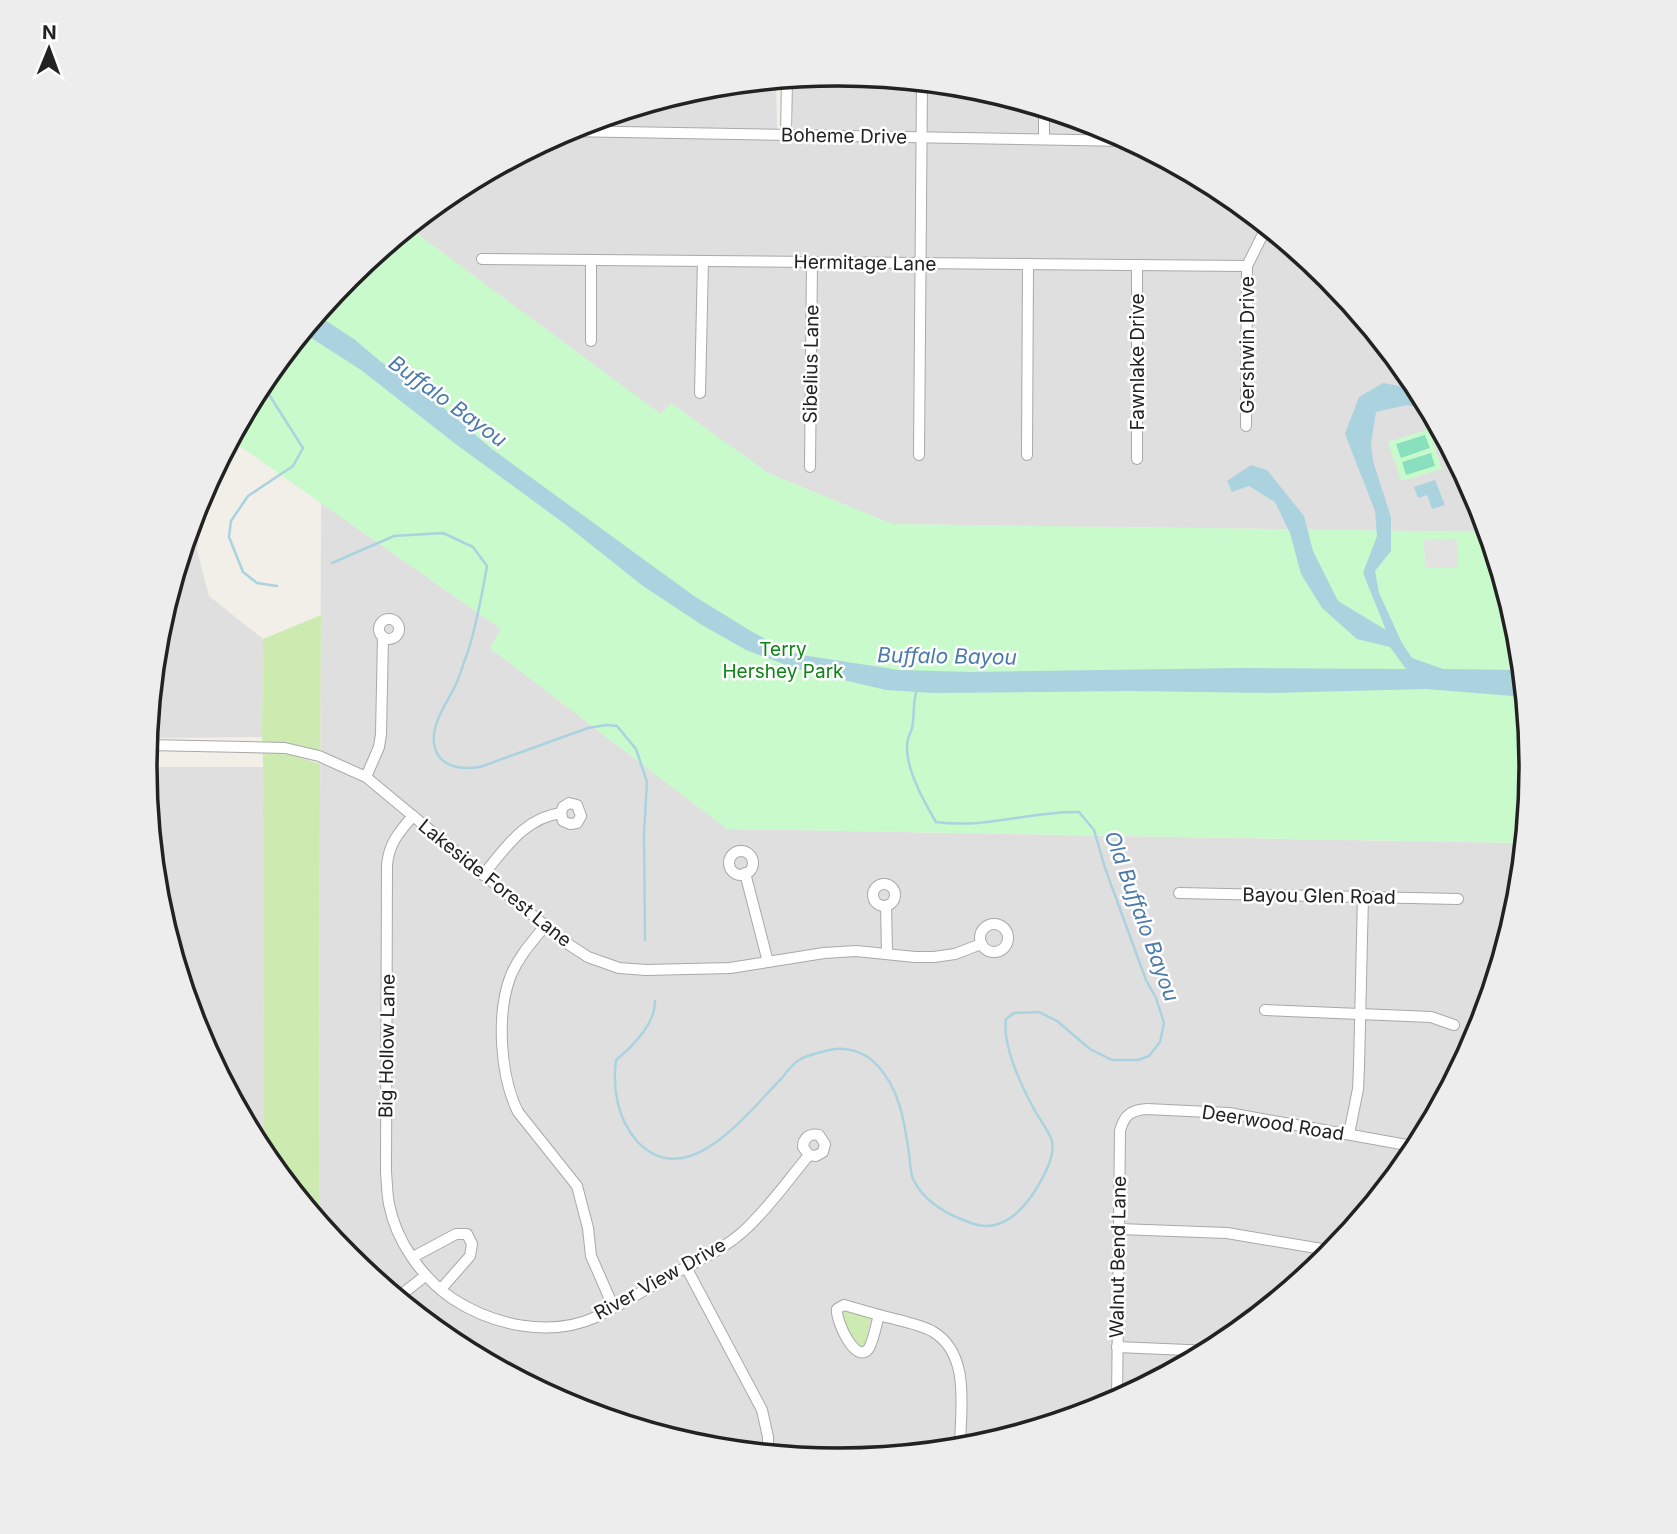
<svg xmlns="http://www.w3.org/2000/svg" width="1677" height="1534" font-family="Inter,sans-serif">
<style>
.residential{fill:#e0dfdf}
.grass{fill:#cdebb0}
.park{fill:#c8facc}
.pitch{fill:#88e0be}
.parking{fill:#e2e2e2}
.water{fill:#aad3df}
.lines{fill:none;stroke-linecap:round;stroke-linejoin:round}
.stream{stroke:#aad3df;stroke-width:2.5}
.street-casing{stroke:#a9a9a9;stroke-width:12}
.street{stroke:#fff;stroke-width:10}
.labels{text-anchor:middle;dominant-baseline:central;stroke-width:5;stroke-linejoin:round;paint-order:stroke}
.street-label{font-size:19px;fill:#222;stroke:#fff}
.park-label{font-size:19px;fill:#0c8416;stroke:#fff}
.water-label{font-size:21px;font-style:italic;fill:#4a7aab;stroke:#fff}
.rim{fill:none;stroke:#222;stroke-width:3.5}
</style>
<rect width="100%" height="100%" fill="#f2efe9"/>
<g class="residential">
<path d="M839,74L974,87L1104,126L1224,191L1329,277L1415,382L1479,502L1489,532L892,524L768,473L672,404L661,415L408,227L454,190L573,126L704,87L776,80L777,127L787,142L793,127L791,78Z"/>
<path d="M221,457L202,521L197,550L209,596L263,639L262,737L148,738L158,631L198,501Z"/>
<path d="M321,503L501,629L490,648L727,829L1516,843V912L1479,1033L1415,1153L1329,1258L1223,1344L1104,1408L973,1447L838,1460L703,1447L573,1408L453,1343L348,1257L319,1222Z"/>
<path d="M145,767H263L264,1154L198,1032L158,902Z"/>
</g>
<g class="grass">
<path d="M321,615L320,752L262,741L263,639Z"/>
<path d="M263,752L292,755L320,764L319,1222L264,1154Z"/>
<path d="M846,1310L868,1317L870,1321L865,1345L861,1347L855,1344L842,1316V1313Z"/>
</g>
<g class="park">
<path d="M408,227L661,414L671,403L768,473L892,524L1489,532L1519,632L1532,767L1525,843L727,829L490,648L501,629L231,440L262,381L348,276Z"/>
<path d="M1429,429L1442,469L1401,481L1388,442Z"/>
</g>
<g class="pitch">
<path d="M1425,435L1430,448L1401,458L1396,444Z"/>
<path d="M1431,453L1435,466L1406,475L1402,462Z"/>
</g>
<path class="parking" d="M1457,539L1458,568H1425L1424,540Z"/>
<g class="water">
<path d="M317,315L354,339L380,361L431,397L492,449L694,596L749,630L785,650L802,655L899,670L970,672L1241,668L1406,669L1390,647L1357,639L1322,608L1301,574L1290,533L1275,502L1249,486L1232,492L1227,481L1251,465L1267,470L1304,516L1313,551L1338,601L1386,630L1363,573L1377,536L1375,511L1345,434L1359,397L1383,383L1420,390L1431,410L1407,405L1376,412L1371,444L1373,461L1391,517V551L1375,571L1379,593L1402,643L1412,658L1443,669L1522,670L1525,697L1426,689L1271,693L1130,691L933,693L886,690L797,669L746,650L702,625L643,586L565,524L457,445L361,370L302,332Z"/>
<path d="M1435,480L1445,505L1432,509L1427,495L1418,498L1414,487Z"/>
</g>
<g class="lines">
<g class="stream">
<path d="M260,385L268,393L303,448L293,466L248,496L231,521L229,537L243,572L257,583L277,586"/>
<path d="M332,563L394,536L443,533L473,547L487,566C482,594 477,624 468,651C464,662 461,672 457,682C449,700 431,723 434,743C437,767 460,770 480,767L588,728L606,725L617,726L636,749L647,782L644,833L645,940"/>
<path d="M655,1001C655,1025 633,1046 616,1060C612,1088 618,1119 636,1140C686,1196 747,1113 781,1079C786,1073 792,1064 799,1060C807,1055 825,1051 835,1049C850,1047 867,1054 877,1065C900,1090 904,1120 909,1153C910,1160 910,1172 913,1179C922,1198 942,1212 961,1219C975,1225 986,1229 1001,1223C1018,1216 1029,1201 1038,1186C1045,1173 1055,1157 1052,1141C1049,1131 1039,1119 1034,1109C1021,1086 1002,1044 1006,1019L1014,1013L1039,1012L1057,1021L1090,1049L1112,1060H1138L1149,1056L1160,1042L1164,1023L1156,998L1146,980L1105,868L1094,830L1079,812C1030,811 987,829 936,822C924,802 902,762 908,739C909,735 911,732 912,728C915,716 912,703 917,690"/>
</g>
<defs>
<g id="street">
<path d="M564,131L1131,141"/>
<path d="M786,135L787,79"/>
<path d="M1044,139V108"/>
<path d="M482,259L1247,266"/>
<path d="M1360,318V314"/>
<path d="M591,341V260"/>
<path d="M700,393L703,261"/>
<path d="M1246,426L1247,266L1267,226"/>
<path d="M919,455L922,82"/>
<path d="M1027,455L1028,264"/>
<path d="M1137,459V265"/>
<path d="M810,467L812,262"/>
<circle cx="389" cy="629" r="10"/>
<path d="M147,745L285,748L319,756L366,777L565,942L588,957L619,968L646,970L730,968L824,953L856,951L915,957H934L955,954L981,944"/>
<path d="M366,777L379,747L381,734L383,637"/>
<path d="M413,816C399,832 389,843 387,865L386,1172C387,1183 387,1194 389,1204C396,1241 422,1278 453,1299C493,1325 550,1338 596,1317C619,1306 642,1291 666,1278C693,1263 724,1250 747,1228C770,1206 789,1179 809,1155L816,1156L823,1152L825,1144L819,1135C810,1133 803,1138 803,1147L809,1155"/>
<circle cx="741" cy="863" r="12"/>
<path d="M745,873L768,962"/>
<path d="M483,875C505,849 524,818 561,813L563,807L569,803L577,805L581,816L577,823L570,824L563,821L561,813"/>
<circle cx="884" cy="895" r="11"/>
<path d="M1179,893L1458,899"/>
<path d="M886,906L887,953"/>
<circle cx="994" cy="938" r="14"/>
<path d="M545,926C532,942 519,956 511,975C496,1013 500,1076 518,1112L577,1186L588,1228L591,1256L613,1306"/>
<path d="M1265,1010L1431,1017L1454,1025"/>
<path d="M1349,1134L1358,1089L1359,1066L1363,896"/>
<path d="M1119,1229L1227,1233L1334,1251"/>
<path d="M413,1257L456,1234H467L472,1244L470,1256L441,1289"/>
<path d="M686,1267L762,1410L768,1437V1454"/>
<path d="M397,1298L425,1276"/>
<path d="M844,1305L879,1315C876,1325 874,1339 869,1348C856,1367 835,1319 837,1309Z"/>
<path d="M879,1315C896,1320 917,1323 932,1331C972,1354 960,1411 960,1449"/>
<path d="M1117,1347L1211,1351"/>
<path d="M1117,1401L1120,1131C1124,1115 1131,1110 1147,1109L1229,1113L1418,1147"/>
</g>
</defs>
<use href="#street" class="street-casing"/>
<use href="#street" class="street"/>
</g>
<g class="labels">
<g class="street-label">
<text transform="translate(844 136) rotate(1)">Boheme Drive</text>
<text transform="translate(865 263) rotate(1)">Hermitage Lane</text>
<text transform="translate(1247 345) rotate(-90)">Gershwin Drive</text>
<text transform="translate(1137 362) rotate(-90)">Fawnlake Drive</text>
<text transform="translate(811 364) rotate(-89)">Sibelius Lane</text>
<text transform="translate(495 883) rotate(39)">Lakeside Forest Lane</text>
<text transform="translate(1319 896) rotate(1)">Bayou Glen Road</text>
<text transform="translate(387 1046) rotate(-89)">Big Hollow Lane</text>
<text transform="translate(1273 1123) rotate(9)">Deerwood Road</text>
<text transform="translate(1118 1257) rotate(-89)">Walnut Bend Lane</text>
<text transform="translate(660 1279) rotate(-29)">River View Drive</text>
</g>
<g class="park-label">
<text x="783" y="649">Terry<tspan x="783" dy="22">Hershey Park</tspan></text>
</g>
<g class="water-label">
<text transform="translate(448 401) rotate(36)">Buffalo Bayou</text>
<text transform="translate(947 656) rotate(1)">Buffalo Bayou</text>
<text transform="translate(1142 916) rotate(70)">Old Buffalo Bayou</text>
</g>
</g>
<path d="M0 0H1677V1534H0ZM157 767a681 681 0 1 1 1362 0a681 681 0 1 1-1362 0Z" fill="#ededed" fill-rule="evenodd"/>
<path class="rim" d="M157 767a681 681 0 1 1 1362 0a681 681 0 1 1-1362 0Z"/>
<g transform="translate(49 49) rotate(1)" stroke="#ffffff" stroke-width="5" paint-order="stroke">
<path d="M0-5L12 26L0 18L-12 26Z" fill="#222222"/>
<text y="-10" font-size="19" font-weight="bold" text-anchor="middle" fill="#222222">N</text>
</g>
</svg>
